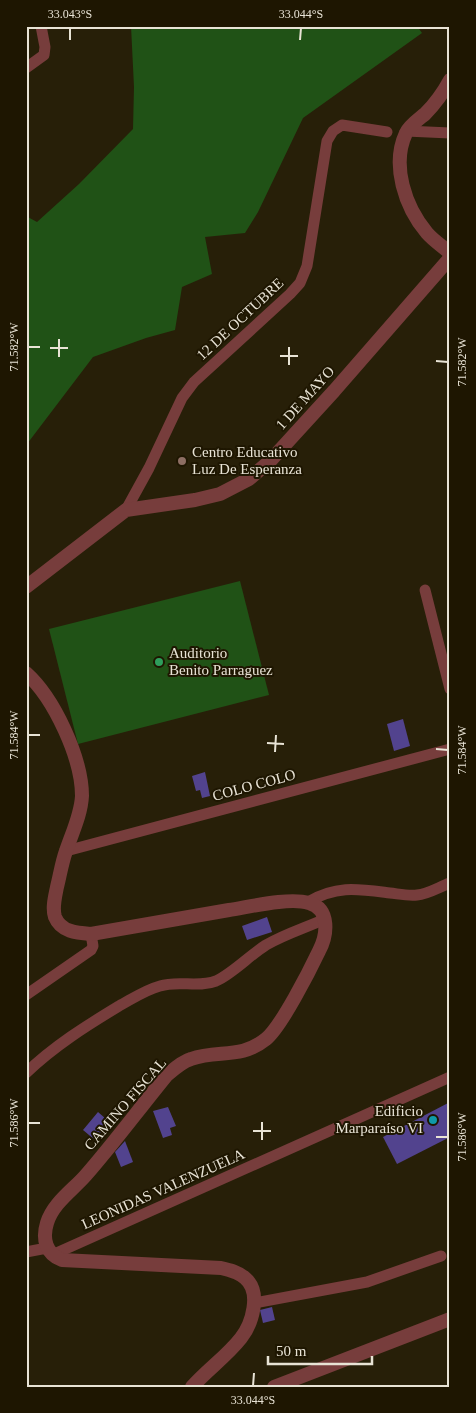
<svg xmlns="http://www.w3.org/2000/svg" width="476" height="1413" font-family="'Times New Roman',serif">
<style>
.green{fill:#205216}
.building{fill:#52438e}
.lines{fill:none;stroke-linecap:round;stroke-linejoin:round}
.minor{stroke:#773d3c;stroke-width:11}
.tertiary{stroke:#773d3c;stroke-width:14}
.ticks{fill:none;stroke:#e8e3d5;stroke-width:2}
.education-dot{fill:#8d6e63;stroke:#1e1601;stroke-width:2}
.leisure-dot{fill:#2e9e5b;stroke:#1e1601;stroke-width:2}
.culture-dot{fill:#0f9aa8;stroke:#1e1601;stroke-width:2}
.labels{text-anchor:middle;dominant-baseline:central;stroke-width:4;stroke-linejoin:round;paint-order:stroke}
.street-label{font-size:15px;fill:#e8e3d5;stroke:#1e1601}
.poi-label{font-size:15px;fill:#e8e3d5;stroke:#1e1601;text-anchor:start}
.neatline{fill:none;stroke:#e8e3d5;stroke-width:2}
.ticks-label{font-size:12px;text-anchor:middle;fill:#e8e3d5}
</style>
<rect width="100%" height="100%" fill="#271f08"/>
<g class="green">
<path d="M131,26H417L422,33L303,118L258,212L245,233L205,237L212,274L182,287L175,330L146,338L93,357L27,444L26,216L37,222L79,184L133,129L134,87Z"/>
<path d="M240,581L269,695L78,744L49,629Z"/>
</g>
<g class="building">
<path d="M403,719L410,746L394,751L387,724Z"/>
<path d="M205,772L210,796L202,798L200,790L196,791L192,776Z"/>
<path d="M267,917L272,932L247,940L242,926Z"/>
<path d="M450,1102V1137L397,1164L383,1137Z"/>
<path d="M168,1107L176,1126L170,1128L172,1135L163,1138L153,1111Z"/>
<path d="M98,1112L113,1125L107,1133L104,1130L95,1140L83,1130Z"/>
<path d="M125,1141L133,1162L121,1167L115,1152Z"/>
<path d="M272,1307L275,1320L263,1323L260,1310Z"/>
</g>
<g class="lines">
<g class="minor">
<path d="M26,68L44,55L45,47L41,26"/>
<path d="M406,131L450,133"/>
<path d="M126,510L149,468L182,398L194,382L290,294L300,283L307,266L327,141L333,131L342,125L387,132"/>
<path d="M425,590L450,689"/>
<path d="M66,851L450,749"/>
<path d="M308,902C337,885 358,889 390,893C399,894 408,896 417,895C428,894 439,887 450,883"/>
<path d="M26,995L91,950L93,946L91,934"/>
<path d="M26,1073C54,1046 86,1026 119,1006C132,999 145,990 160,986C178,980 198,988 216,981C232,974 250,955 266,945C285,934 305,928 325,919"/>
<path d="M26,1252L47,1248"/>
<path d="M52,1255L450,1077"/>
<path d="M254,1303L367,1282L441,1256"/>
</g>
<g class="tertiary">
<path d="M450,80C443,93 435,104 425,114C419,119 409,126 406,133C391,165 405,207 427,233C433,240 442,246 450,253"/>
<path d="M26,587L126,510L195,500L220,494L249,479L271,460L334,391L450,258"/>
<path d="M26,673C54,698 82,758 82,796C81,815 72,833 66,851C62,862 60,875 57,887C55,897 52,908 55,917C61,932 77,933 91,934C137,926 183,918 229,910C249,907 289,897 309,903C331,909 327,936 319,951C310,970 281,1027 266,1039C240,1060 218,1049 191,1059C181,1062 173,1070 166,1076C139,1109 114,1143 86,1175C73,1190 53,1203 47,1223C42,1239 46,1254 62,1260L221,1268C230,1270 238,1272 245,1278C262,1292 252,1324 241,1338C227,1356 207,1370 192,1387"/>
<path d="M274,1387L450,1319"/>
</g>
</g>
<path class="ticks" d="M70,40V28M300,40L301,28M28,347H40M50,348H68M280,356H298M59,357V339M436,361L448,362M289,365V347M28,735H40M267,743L284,744M436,749L448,750M275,752L276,735M28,1123H40M253,1131H271M436,1137H448M262,1140V1122M253,1386L254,1373"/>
<circle class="education-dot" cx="182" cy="461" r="5"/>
<circle class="leisure-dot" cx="159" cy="662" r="5"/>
<circle class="culture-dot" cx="433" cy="1120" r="5"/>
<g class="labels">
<g class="street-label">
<text transform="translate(240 319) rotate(-43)">12 DE OCTUBRE</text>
<text transform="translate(305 398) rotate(-48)">1 DE MAYO</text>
<text transform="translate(254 785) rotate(-15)">COLO COLO</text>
<text transform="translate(125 1104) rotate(-49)">CAMINO FISCAL</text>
<text transform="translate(163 1189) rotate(-24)">LEONIDAS VALENZUELA</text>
</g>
<g class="poi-label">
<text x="192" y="452">Centro Educativo<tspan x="192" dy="17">Luz De Esperanza</tspan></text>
<text x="169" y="653">Auditorio<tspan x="169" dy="17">Benito Parraguez</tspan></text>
<text x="423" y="1111" text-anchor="end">Edificio<tspan x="423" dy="17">Marparaíso VI</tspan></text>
</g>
</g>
<rect width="476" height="1413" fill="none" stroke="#1e1601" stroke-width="55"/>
<path d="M268 1356v8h104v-8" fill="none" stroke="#e8e3d5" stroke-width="2.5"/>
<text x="276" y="1356" font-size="15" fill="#e8e3d5" stroke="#1e1601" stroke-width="4" paint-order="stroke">50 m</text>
<rect x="28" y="28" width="420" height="1358" class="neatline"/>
<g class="ticks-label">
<text x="70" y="18">33.043°S</text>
<text x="301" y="18">33.044°S</text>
<text transform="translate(14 347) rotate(-90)" y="4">71.582°W</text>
<text transform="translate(462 362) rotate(-90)" y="4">71.582°W</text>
<text transform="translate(14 735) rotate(-90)" y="4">71.584°W</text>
<text transform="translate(462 750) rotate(-90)" y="4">71.584°W</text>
<text transform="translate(14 1123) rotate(-90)" y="4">71.586°W</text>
<text transform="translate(462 1137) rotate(-90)" y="4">71.586°W</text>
<text x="253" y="1404">33.044°S</text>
</g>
</svg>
